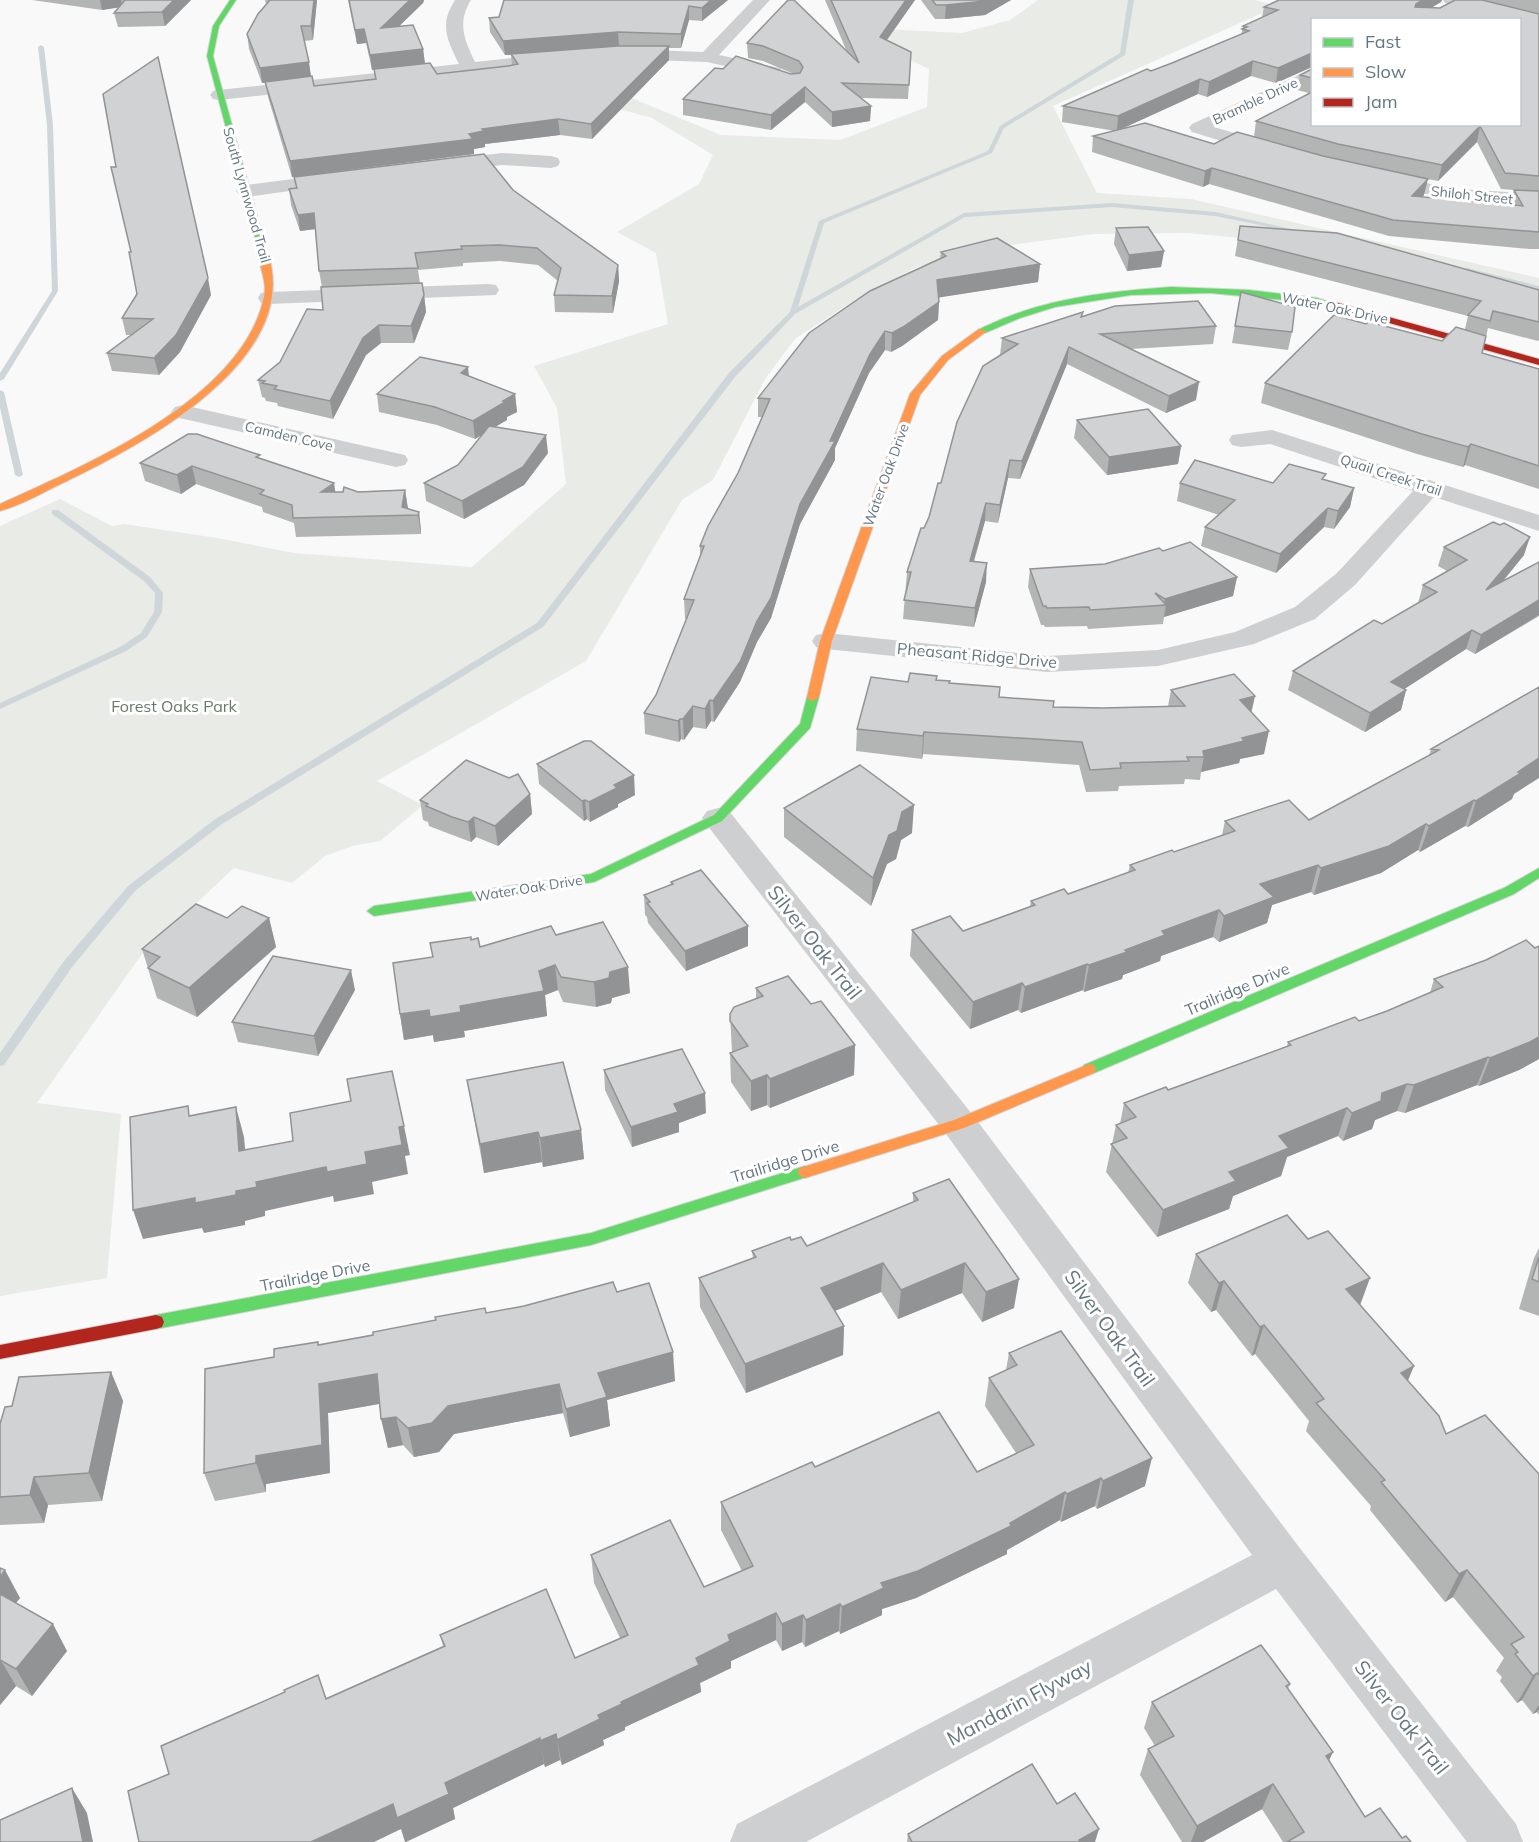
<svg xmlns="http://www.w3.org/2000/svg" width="1539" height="1842" font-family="Mulish,sans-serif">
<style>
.green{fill:#e8ebe6}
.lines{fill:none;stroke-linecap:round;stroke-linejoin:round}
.stream{fill:#ced6d9;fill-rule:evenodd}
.fast-casing{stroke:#d5d6d7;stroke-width:2}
.slow-casing{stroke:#d5d6d7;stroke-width:2}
.jam-casing{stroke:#d5d6d7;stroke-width:2}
.street{fill:#cecfd0;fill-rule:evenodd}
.fast{fill:#63d668;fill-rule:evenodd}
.slow{fill:#ff974d;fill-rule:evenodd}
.jam{fill:#b3261e;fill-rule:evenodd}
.wall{fill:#b3b5b5;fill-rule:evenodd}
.shaded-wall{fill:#929394}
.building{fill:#d0d2d3;stroke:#929394;stroke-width:1.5}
.labels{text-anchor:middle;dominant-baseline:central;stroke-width:6;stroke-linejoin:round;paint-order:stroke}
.far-street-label{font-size:14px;fill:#657683;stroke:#fff}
.street-label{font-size:16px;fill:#657683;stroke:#fff}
.park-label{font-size:16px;fill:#687a64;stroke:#fff}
.near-street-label{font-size:20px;fill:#657683;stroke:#fff}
</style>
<rect width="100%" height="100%" fill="#f9f9f9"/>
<path class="green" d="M1038,0H1255L1278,6L1053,106L1097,193L1191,199L1539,278V297L1282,242L1188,233L1094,234L1003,246L917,267L855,300L795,339L765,379L713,480L682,500L586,661L377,781L423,805L380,841L352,846L325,856L292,883L234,868L142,954L37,1103L121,1114L107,1278L0,1296V526L60,499L112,526L124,524L217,538L294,553L472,567L566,484L557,408L534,366L668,324L656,253L617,232L699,184L713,155L652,118L593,102L629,97L721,135L840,140L927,107L929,69L854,34L863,28L962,33L1010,20Z"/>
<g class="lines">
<g class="stream">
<path d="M1128,0H1134L1125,55L1004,128L992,153L824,223L798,307L964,213L1112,203L1215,212L1304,232V234L1215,216L1112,207L965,217L795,314L735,377L543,627L222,824L136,890L72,967L4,1065L0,1066V1053L64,961L128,886L214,820L537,623L729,373L790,312L819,221L988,151L1000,126L1120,53Z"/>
<path d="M41,45L44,47L53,125L58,291L4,379L0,381V373L52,291L47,125L38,47Z"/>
<path d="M1467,268L1539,286V290L1465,271L1464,270Z"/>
<path d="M0,390L4,392L23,475L19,477L15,475L0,408Z"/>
<path d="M52,510H58L150,577L163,593L162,612L147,637L126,651L0,709V703L120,647L141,633L154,612L155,593L144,581L52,514Z"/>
</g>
<defs>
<g id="fast">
<path d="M230,0H236L219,26L213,56L265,245L261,248L257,245L207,56L213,26Z"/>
<path d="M1171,287L1249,290L1317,298L1339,305L1335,308L1305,302L1210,293L1131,295L1055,307L1020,318L985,333L977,331C984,326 994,323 1002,319C1056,297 1114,291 1171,287Z"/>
<path d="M813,693L819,697L810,728L722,821L594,882L374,916L367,911L374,906L591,874L714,815L800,724L807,697Z"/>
<path d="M1539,868V878L1514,894L1094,1073H1084L1082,1069L1084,1065L1504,888Z"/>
<path d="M805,1166L810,1168L813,1172L810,1176L591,1245L156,1329L150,1327L148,1322L150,1317L156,1315L591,1233Z"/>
</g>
<g id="slow">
<path d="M258,243H264C313,354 146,443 67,481C45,491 23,505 0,511V504C86,465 243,399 264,297C268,278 255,260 258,243Z"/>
<path d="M979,329L987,331L948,360L920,395L832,641L819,697L813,701L809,700L807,697L820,641L910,394L942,356Z"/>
<path d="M1089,1064L1094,1065L1096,1069L1094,1073L964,1128L805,1178L800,1176L797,1172L800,1168L954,1120Z"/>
</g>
<g id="jam">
<path d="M1335,302L1539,359V365L1332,307L1331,305Z"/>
<path d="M156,1315L162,1317L164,1322L162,1327L156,1329L0,1359V1345Z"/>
</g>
</defs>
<use href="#fast" class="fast-casing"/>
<use href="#slow" class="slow-casing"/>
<use href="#jam" class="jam-casing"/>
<g class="street">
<path d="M455,0H471C457,23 464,39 475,62L557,53L563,54L565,58L563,62L557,63L219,100L213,99L210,95L213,91L219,90L459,64C447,39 439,25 455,0Z"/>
<path d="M753,0H770L719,55L780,68L783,72L780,76L774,77L707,62L624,59L618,58L616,54L618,50L624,49L703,52Z"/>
<path d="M1443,0H1470L1539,17V27L1520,22V20H1510L1445,3Z"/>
<path d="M1312,69V80L1214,127L1278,146L1280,150L1278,154H1264L1192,132L1189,128L1192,124Z"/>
<path d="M502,153L551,156L558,158L560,162L558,166L551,168L502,165L444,172L437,170L435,166L437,162L444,160Z"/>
<path d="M339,173L346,175L349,179L346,183L246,197L239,195L236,191L239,187L246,185Z"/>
<path d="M1381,175L1460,189L1539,194V206L1460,200L1374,185L1371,181L1374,177Z"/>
<path d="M488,284L496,285L499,290L496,295L269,304L261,303L258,298L261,293L269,292Z"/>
<path d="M183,405L396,453L405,455L408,460L405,465L396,467L175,417L171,412L175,407Z"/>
<path d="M1272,430L1539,515V531L1434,497L1355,585L1315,619L1254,644L1158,666L1047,672L826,649L816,647L812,641L816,635L826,633L1047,656L1158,650L1235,632L1295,607L1337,573L1413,491L1270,444L1241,447L1232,445L1229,440L1232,435Z"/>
<path d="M718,808L729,811L972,1114L1299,1547L1516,1824L1523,1842H1467L1276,1589L806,1842H730L737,1824L1252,1555L946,1134L707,825L702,818L707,811Z"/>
</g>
<use href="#fast" class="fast"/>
<use href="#slow" class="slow"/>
<use href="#jam" class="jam"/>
</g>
<g class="wall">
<path d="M32,0H191L165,26L118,27L114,13L119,7L102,10Z"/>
<path d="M265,0H317L313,40L304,41L311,76L314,86L375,79L374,70H372L366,43L357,44L348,0H424L423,3L399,26L423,49L425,64L437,74L512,65L511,55H505L490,32L489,18L728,0L702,21L689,20L681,48H669V60L592,139L560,135L485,144V147L474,149V154L292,177L268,97L265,82L262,83L249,49L247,34L266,4Z"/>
<path d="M825,0H915L887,40L911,52L908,99L861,98L871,106L870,121L832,127L805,102L771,130L683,115V99L794,74L763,61L748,58L747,43L847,52Z"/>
<path d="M921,0H1011L985,15L945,19H935Z"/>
<path d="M1279,0H1442L1441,2L1431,8H1440L1455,0H1539V249H1530L1389,236L1209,184L1203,187L1092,152L1093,136L1115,131L1062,122L1063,106L1241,35L1243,26L1262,17L1264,7ZM1312,20L1520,124H1312V69L1300,75L1297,90L1309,93L1256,121L1254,137L1214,144L1119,130L1198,94L1207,97L1251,76L1276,83L1312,67ZM1477,142L1501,189L1514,190L1510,205L1423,197L1424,195L1392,172L1438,181Z"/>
<path d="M294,177L513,190L618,265L619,281L613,313L555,312L554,295L558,281L538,265L500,261L463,263V266L418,270L420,283L424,295L426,312L414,343H381L366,355L333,419L278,406L277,403L266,401L265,398L262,397L258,380L280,362L323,310L322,287L319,271L315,229L300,231L291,205L289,189L296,188Z"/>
<path d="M1240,226L1539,290V340L1538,341L1488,328L1482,353L1539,369V489L1465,465L1463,467L1417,454L1261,403L1265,383L1366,324L1442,341L1465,329L1468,316L1235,256Z"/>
<path d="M1116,228L1164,251L1161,267L1127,271L1114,244Z"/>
<path d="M941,252L1040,264L1038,282L939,297L938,320L902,346L891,352L885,350L869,373L835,448V460L800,524L771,618L757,642L740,682L714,722L711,721L706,729L693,727L684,740L681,739L679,742L645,734L644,713L656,695L686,619H685L684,599L700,557V546L738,473L762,417H758V398L940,259Z"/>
<path d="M1241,292L1292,332L1288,350L1232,343Z"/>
<path d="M137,294L211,295L180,352L159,375L112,371L107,353L131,335H126L122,318Z"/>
<path d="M1083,317L1216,326L1213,344L1131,349L1196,400L1166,413L1067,364L1020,479L1008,478L998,523L985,521L974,562L986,582L974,627L903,619L907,572L929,517L941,483L1000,355L1002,338Z"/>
<path d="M469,376L515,394L517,412L507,417V420L494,427L548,453L524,485L464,519L426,501L424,483L458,465L483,434L475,439L437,425L379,412L377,394Z"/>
<path d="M1077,420L1181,446L1178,464L1107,475L1074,438Z"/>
<path d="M261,459L335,492L405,490L408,509L419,512L421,531V534L296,537L294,523L263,512L262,507L196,484L181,494L145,481L140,463Z"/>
<path d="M1325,480L1354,488L1350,507L1334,529L1324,527L1276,573L1201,546L1205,527L1219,515L1177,501L1180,483H1273Z"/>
<path d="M1444,547L1524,555L1503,581L1539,562V616L1475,654L1466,649L1404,689L1406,690L1401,710L1365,732L1288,690L1293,671L1382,624L1418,603L1423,585L1447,571L1438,566Z"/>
<path d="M1163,551L1237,577L1233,596L1164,617L1163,624L1088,629L1087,626L1045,627L1044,625H1041L1028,587L1030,569L1105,564Z"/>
<path d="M937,676V680L999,697L1053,707L1103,708L1168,706L1171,690L1251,713L1264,754L1240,759L1239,763L1201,772L1200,780L1185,779L1184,784L1119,786L1118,791L1086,792L1079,765L923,754L922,759L856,751L857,729L908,682Z"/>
<path d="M1539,687L1512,799L1468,827L1465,826L1420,852L1418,850L1381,873L1314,895L1311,892L1272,905L1267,923L1219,942L1213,937L1161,956L1160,961L1123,975L1122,979L1084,992L1083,990L1021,1013L1018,1010L970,1029L910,956L912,930L963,931L1030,906L1031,901L1068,894L1128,873L1130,865L1174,852L1222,835L1225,821L1309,820L1429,756L1431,749Z"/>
<path d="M537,764L635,795L618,804V807L590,822L587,819L584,821L539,784Z"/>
<path d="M530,794L532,814L498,846L476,837L471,842L455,836L429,826L428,822L423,820L420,800Z"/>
<path d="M784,808L912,833L901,840L896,859L887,864L871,906L784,837Z"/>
<path d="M671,882L748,926V946L686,971L648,923L647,917L645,915L644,895L671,885Z"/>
<path d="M227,918H269L276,947L197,1017L157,998L142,949Z"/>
<path d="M556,935L630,993L612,998L611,1003L596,1007L563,1002L558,990L545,995L547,1016L464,1031L465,1037L434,1042L433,1035L404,1040L400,1014L433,957L471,939L480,947Z"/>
<path d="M1539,946V1059L1519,1070L1479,1086L1477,1085L1405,1113L1397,1111L1375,1120L1372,1129L1343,1141L1338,1136L1287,1157L1281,1176L1233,1196L1229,1209L1157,1237L1106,1172L1116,1125L1120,1124L1124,1103L1168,1090L1287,1046L1288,1042L1359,1021L1387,1011L1430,993L1434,979Z"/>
<path d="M756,988L811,1004L855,1045L854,1075L770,1108L767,1105L751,1111L731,1082L730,1053L732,1052L730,1014L756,999Z"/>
<path d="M355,990L318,1056L238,1042L232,1022Z"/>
<path d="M604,1070L706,1113L679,1123V1132L632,1147L605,1090Z"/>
<path d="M467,1080L581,1130L584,1159L543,1167L542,1162L484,1173Z"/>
<path d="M913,1193L1014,1308L982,1322L962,1293L898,1319L881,1292L835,1311L844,1326L843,1355L746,1393L700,1307L699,1278L753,1258L752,1251L791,1240L807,1246L913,1202Z"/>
<path d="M1539,1248V1316L1519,1309L1534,1258Z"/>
<path d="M1196,1254L1360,1305L1408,1381L1446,1434L1539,1474V1715L1537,1712L1533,1714L1522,1700L1517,1703L1500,1681L1502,1677L1496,1671L1504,1658L1453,1597L1445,1602L1370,1510L1371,1506L1306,1431L1309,1421L1255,1354L1252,1356L1216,1310L1211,1312L1188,1283Z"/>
<path d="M617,1292L675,1381L607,1400L610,1426L570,1437L563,1413L454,1434L439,1452L414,1457L403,1445L388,1448L379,1404L328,1413L330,1473L266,1484V1492L215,1501L204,1473L274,1357L319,1345L486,1313Z"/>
<path d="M1009,1353L1145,1486L1097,1509L1095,1506L1061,1522L1060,1520L1007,1550V1554L916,1598L882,1609V1615L840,1634L839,1631L805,1647L802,1642L782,1651L776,1640L731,1661V1668L700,1683L701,1692L625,1727V1730L603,1740L604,1745L562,1765L560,1760L545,1767L544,1764L453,1808L455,1819L401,1829L169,1774L285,1692L318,1675L326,1698L443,1646L440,1635L575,1658L620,1638L594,1583L591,1555L704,1587L742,1571L721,1530V1502L815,1467L977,1472L1016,1453L985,1406L989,1378L1006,1370Z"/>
<path d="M111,1372L123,1401L102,1501L48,1505L44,1523L0,1525V1424L12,1406Z"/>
<path d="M0,1568L20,1598L16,1603L67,1651L32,1696L16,1686L0,1705Z"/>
<path d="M1290,1684L1288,1689L1333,1752L1329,1760L1365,1817L1411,1842H1283L1262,1809L1203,1842H1182L1140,1775L1148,1749L1155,1746L1144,1728L1152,1702Z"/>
<path d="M1057,1804L1095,1842H907L908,1834Z"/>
</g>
<g class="shaded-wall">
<path d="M100,0H121L122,7L102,10Z"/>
<path d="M174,0H191L165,26L162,12Z"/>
<path d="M314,0H317L313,40L311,26Z"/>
<path d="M410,0H424L423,3L383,42L381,28Z"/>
<path d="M711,0H728L702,21V8Z"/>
<path d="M906,0H915L879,51L880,37Z"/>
<path d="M988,0H1011L985,15L945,19L946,5Z"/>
<path d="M1423,0H1442L1441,2L1413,18L1416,4Z"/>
<path d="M689,6V20L681,48V34Z"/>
<path d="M364,29L366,43L357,44L355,30Z"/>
<path d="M618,32L619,46L505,55L503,41Z"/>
<path d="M669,46V60L592,139L591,124Z"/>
<path d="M423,49L425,64L372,70L370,55Z"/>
<path d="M1312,53V67L1276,83L1278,68Z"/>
<path d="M1253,61L1251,76L1207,97L1209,82Z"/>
<path d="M309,62L311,77L262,83L260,68Z"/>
<path d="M1200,79L1198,94L1117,131L1118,116Z"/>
<path d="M805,87V102L771,130V115Z"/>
<path d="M871,106L870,121L832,127V112Z"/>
<path d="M558,119L560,135L485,144V147L474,149V154L292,177L290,161L469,134L482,129Z"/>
<path d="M1480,126L1477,142L1438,181L1442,165Z"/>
<path d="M1212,168L1209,184L1203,187L1205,171Z"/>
<path d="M1428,179L1424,195L1408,212L1412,196Z"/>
<path d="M314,213L316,229L300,231L298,215Z"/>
<path d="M1164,251L1161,267L1127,271L1129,255Z"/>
<path d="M1040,264L1038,282L936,298L937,280Z"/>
<path d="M618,265L619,281L613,313L612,296Z"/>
<path d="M208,278L211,295L180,352L159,375L154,358Z"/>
<path d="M424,295L426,312L414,343L411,326Z"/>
<path d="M939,302L938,320L902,346L891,352L892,333Z"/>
<path d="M379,325L381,343L366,355L333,419L330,401L363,338Z"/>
<path d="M885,331V350L869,373L835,448V460L800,524L771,618L757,642L740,682L714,722L713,701L800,504L870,354Z"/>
<path d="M1069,347L1067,364L1020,479L1022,461Z"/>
<path d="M468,367L470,385L461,373Z"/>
<path d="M1199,382L1196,400L1166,413L1169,396Z"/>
<path d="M515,394L517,412L507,417V420L475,439L473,421Z"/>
<path d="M546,435L548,453L524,485L464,519L462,501Z"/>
<path d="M1471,444L1465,465L1463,467L1468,447Z"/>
<path d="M1181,446L1178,464L1107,475L1109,457Z"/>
<path d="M1010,460L1008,478L998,523L1000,505Z"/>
<path d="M192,466L196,484L181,494L177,475Z"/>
<path d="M334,483L337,502L321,492Z"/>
<path d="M1354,488L1350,507L1334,529L1338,511Z"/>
<path d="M405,490L408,509L402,507Z"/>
<path d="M986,503L985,521L968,580L970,561Z"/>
<path d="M1328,508L1324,527L1276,573L1280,554Z"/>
<path d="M419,512L421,531V534L418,515Z"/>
<path d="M1530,537L1524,555L1481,608L1486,590Z"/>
<path d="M987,563L986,582L974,627L975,608Z"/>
<path d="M1237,577L1233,596L1164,617L1166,605H1164L1165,599Z"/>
<path d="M1539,600V615L1475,654L1481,635Z"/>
<path d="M1472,630L1466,649L1386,701L1391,682Z"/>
<path d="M1406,690L1401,710L1365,732L1370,713Z"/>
<path d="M1255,696L1250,719L1240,700Z"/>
<path d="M710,700L711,721L706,729L705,709Z"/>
<path d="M693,706V727L684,740L683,719Z"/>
<path d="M680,719L681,739L679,742L678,721Z"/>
<path d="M1269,731L1264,754L1240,759L1239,763L1201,772L1204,757L1203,751L1242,738Z"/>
<path d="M924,732L923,754L922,759L923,736Z"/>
<path d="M1539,758V778L1514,794L1512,799L1468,827L1476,801L1518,772Z"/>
<path d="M634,775L635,795L618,804V807L590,822L589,802L614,785Z"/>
<path d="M530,794L532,814L498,846L495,826Z"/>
<path d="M585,800L587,819L584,821L582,801Z"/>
<path d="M1474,800L1465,826L1420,852L1429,826Z"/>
<path d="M914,805L912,833L901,840L896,859L887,864L871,906L873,878L889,835L902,812Z"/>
<path d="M474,817L476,837L471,842L468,822Z"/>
<path d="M1426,824L1418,850L1381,873L1314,895L1321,868Z"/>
<path d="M1318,865L1311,892L1272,905L1267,923L1219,942L1224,916L1260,884Z"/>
<path d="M1219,910L1213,937L1161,956L1160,961L1123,975L1122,979L1084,992L1089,965L1125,950L1162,931Z"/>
<path d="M269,918L276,947L197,1017L189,988Z"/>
<path d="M748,926V946L686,971L685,951Z"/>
<path d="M1087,964L1083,990L1021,1013L1025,987Z"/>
<path d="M555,965L558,990L545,995L547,1016L464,1031L465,1037L434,1042L433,1035L404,1040L400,1014L460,1006L539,971Z"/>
<path d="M628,967L630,993L612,998L611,1003L596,1007L594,982L610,972Z"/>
<path d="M351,970L355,990L318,1056L314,1036Z"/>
<path d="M1022,983L1018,1010L970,1029L973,1002Z"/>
<path d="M1539,1037V1059L1519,1070L1479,1086L1490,1058Z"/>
<path d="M855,1045L854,1075L770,1108V1079Z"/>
<path d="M1488,1057L1477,1085L1405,1113L1414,1085Z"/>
<path d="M767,1075V1105L751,1111V1081Z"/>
<path d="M1407,1084L1397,1111L1375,1120L1372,1129L1343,1141L1352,1113L1382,1093Z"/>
<path d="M705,1093L706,1113L679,1123V1132L632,1147L631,1127L674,1104Z"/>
<path d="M236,1107L244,1137L248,1181L239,1151Z"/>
<path d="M1347,1108L1338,1136L1287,1157L1281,1176L1233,1196L1229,1209L1157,1237L1163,1210L1229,1172L1279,1136Z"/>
<path d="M404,1126L410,1155L405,1156L408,1174L372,1182L374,1194L334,1202L333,1196L265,1211V1216L245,1221V1225L204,1233L202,1228L143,1239L133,1210L195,1198L365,1152L399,1127Z"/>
<path d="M581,1130L584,1159L543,1167L540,1138Z"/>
<path d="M538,1132L542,1162L484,1173L480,1144Z"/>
<path d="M883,1263L881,1292L820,1317L821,1288Z"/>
<path d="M965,1263L962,1293L898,1319L901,1290Z"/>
<path d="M1370,1278L1359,1308L1346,1289Z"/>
<path d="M1019,1279L1014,1308L982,1322L986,1292Z"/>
<path d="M1224,1281L1216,1310L1211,1312L1219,1283Z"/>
<path d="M1264,1325L1255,1354L1252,1356L1260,1327Z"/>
<path d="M844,1326L843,1355L746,1393L745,1364Z"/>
<path d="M673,1352L675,1381L607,1400L610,1426L570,1437L566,1409L598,1373Z"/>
<path d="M1414,1366L1402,1395L1401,1373Z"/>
<path d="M111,1372L123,1401L102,1501L89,1473Z"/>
<path d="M377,1374L384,1403L328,1413L330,1473L266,1484V1492L256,1463V1456L319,1384Z"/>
<path d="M559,1384L563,1413L454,1434L439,1452L414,1457L408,1428L448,1406Z"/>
<path d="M396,1417L403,1445L388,1448L381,1419Z"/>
<path d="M1152,1458L1145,1486L1097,1509L1103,1481Z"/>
<path d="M34,1477L48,1505L44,1523L30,1495Z"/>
<path d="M1101,1478L1095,1506L1061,1522L1067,1494Z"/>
<path d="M1065,1492L1060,1520L1007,1550V1554L916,1598L882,1609V1615L840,1634L842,1607L881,1583L1010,1523Z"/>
<path d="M5,1570L20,1598L5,1616L0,1606V1577Z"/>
<path d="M1467,1570L1453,1597L1445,1602L1459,1574Z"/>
<path d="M840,1604L839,1631L805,1647L806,1620Z"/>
<path d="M776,1613V1640L731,1661V1668L700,1683L701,1692L625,1727V1730L603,1740L604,1745L562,1765L557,1740L598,1715L696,1658L728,1635Z"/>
<path d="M803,1615L802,1642L782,1651V1624Z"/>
<path d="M53,1624L67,1651L32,1696L16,1669Z"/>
<path d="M0,1659L16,1686L0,1705Z"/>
<path d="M1537,1673L1522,1700L1517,1703L1533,1676Z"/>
<path d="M1539,1705V1709L1537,1712L1533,1714Z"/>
<path d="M556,1734L560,1760L545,1767L540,1741Z"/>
<path d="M540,1738L544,1764L453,1808L455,1819L406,1842H405L401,1829L374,1842H311L393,1804L445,1783Z"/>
<path d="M1333,1752L1321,1777L1326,1756Z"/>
<path d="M1273,1784L1262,1809L1203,1842H1191L1197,1826Z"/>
<path d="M72,1788L87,1813L93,1842H83Z"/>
<path d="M1099,1829L1095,1842H1079V1840Z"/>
</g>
<g class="building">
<path d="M125,0H174L162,12L114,13Z"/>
<path d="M270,0H314L311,26H301L309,62L260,68L247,34L258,14Z"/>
<path d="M349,0H410L381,28L413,25L423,49L370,55L364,29L355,30Z"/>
<path d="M504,0H711L702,8L689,6L681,34L618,32L503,41L489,18L499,17Z"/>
<path d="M788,0H794L859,63L831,0H906L880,37L911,52L909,85L842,83L871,106L832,112L805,87L771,115L683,99L715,68L723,69L736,56L791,74L800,73L803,67L799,61L763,46L747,43Z"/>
<path d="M932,0H988L986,1L946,5H936Z"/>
<path d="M1279,0H1423L1416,4L1415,7L1440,8L1455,0H1482L1539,14V176L1505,173L1480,126L1442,165L1338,144L1256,121L1312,92V124H1520V20H1312V53L1278,68L1253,61L1209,82L1200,79L1118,116L1063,106L1147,69L1151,71L1172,63L1249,31L1242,29L1247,27L1243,26L1278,10L1264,7Z"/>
<path d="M618,46H669L591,124L558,119L482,129L484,131L469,134L473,139L290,161L265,82L312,76L314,86L376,79L374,69L430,63L437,74L508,66L518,64L511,54Z"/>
<path d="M158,57L208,278L176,335L154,358L107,353L153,319L122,318L137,294L129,252H131L111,167H116L103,94Z"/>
<path d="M1312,69V78L1300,75Z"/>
<path d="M1145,123L1214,144L1237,132L1323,156L1428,179L1412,196L1523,206L1514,190L1539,191V232L1393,220L1212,168L1205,171L1093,136Z"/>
<path d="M484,154L513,190L618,265L612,296L554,295L561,268L537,248L499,245L461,246L462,249L415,253L418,268L319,271L314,213L298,215L289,189L297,188L294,177Z"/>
<path d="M1240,226L1337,233L1539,290V322L1493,311L1490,321L1468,315L1481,301L1238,240Z"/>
<path d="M1148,227L1164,251L1129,255L1116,228Z"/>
<path d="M997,238L1040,264L937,280L939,302L903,327L892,333L885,331L870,354L830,441H835L800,504L771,598L757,621L740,662L713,701L710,700L705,709L693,706L683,719H680L678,721L644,713L656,695L694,600L684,599L704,546H700L708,526L738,473L770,399L758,398L809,333L870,291L946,256L941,252Z"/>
<path d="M422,283L424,295L411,326L379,325L363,338L330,401L274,389L277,386L262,383L265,381L258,380L280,362L307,309L323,310L321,287Z"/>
<path d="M1241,292L1295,307L1292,332L1235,326Z"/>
<path d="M1198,301L1216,326L1100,334L1199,382L1169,396L1069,347L1022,461L1010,460L1000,505L986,503L970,561L987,563L975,608L904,600L911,572H907L921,528H924L929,517L938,483H941L957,422L983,366L1018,344L1002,338L1083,312L1081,317L1115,306Z"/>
<path d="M1334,315L1366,324L1369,322L1442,341L1456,327L1486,336L1482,353L1539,369V466L1471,444L1468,447L1422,434L1265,383Z"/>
<path d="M420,357L468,367L461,373L515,394L503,401L505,402L473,421L435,407L377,394Z"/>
<path d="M1148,409L1181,446L1109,457L1077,420Z"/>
<path d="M489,426L546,435L523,467L462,501L424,483L458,465Z"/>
<path d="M188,434H197L260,455L256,457L334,483L321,492H343L344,487L358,492L405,490L402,507L419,512L418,515L293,518L292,505L260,494L264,490L192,466L177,475L140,463Z"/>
<path d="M1195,460L1273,483L1289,464L1326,474L1322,479L1354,488L1338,511L1328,508L1280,554L1205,527L1235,500L1180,483Z"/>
<path d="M1493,522L1500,525L1504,523L1530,537L1486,590L1539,562V600L1481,635L1472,630L1391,682L1406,690L1370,713L1293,671L1374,620L1382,624L1437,592L1423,585L1467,560L1444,547Z"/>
<path d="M1190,542L1237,577L1165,599L1155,593L1166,605L1090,610L1089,607L1047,608L1046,606H1043L1030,569L1105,564L1159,548L1163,551Z"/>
<path d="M910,673L937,676L936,680L950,681L949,683L1000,687L999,697L1054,701L1053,707L1103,708L1185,706L1171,690L1234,674L1255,696L1240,700L1269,731L1242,738L1244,741L1203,751L1204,757H1187L1189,761L1120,763L1121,768L1090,770L1082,742L924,732L923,736L857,729L871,677L908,682Z"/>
<path d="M1539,687V758L1518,772L1521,773L1476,801L1474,800L1429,826L1426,824L1389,846L1321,868L1318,865L1260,884L1274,897L1224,916L1219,910L1162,931L1165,935L1125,950L1127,952L1089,965L1087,964L1025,987L1022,983L973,1002L912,930L950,916L963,931L1035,905L1031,901L1064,889L1068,894L1135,870L1130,865L1172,850L1174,852L1235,831L1225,821L1289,800L1309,820L1439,750L1431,749Z"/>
<path d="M584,741H591L634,775L614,785L617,788L589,802L585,800L582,801L537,764Z"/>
<path d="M466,760L509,778L518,774L530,794L495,826L474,817L468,822L452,817L426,806L428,804L420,800Z"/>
<path d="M860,765L914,805L902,812L897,831L889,835L873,878L784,808Z"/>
<path d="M701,870L748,926L685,951L647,903L650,902L644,895L673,884L671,882Z"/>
<path d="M196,904L227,918L242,906L269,918L189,988L148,968L160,957L142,949Z"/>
<path d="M603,922L628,967L610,972L609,978L594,982L561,977L555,965L539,971L544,991L460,1006L461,1012L430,1017L429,1010L400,1014L393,963L433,957L430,943L471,937V940L478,938L480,947L551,926L556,935Z"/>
<path d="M1526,940L1535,948L1539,946V1037L1530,1042L1490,1058L1488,1057L1414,1085L1407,1084L1382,1093L1381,1101L1352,1113L1347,1108L1279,1136L1289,1148L1229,1172L1236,1181L1163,1210L1111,1144L1127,1138L1116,1125L1136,1117L1124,1103L1166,1087L1168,1090L1291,1045L1288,1042L1355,1017L1359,1021L1387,1011L1443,987L1434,979L1486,960Z"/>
<path d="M273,956L351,970L314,1036L232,1022Z"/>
<path d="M788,976L811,1004L821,1001L855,1045L770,1079L767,1075L751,1081L730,1053L748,1046L730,1021V1014L734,1007L763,996L756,988Z"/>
<path d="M682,1049L705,1093L674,1104L678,1112L631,1127L604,1070Z"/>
<path d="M563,1062L581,1130L540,1138L538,1132L480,1144L467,1080Z"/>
<path d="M392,1071L404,1126L399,1127L402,1145L365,1152L367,1164L327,1172L326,1167L256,1182L257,1187L236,1191V1195L195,1203V1198L133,1210L130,1117L188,1106L189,1116L236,1107L239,1151L293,1141L290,1113L351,1101L347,1079Z"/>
<path d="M949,1179L1019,1279L986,1292L965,1263L901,1290L883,1263L821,1288L844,1326L745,1364L699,1278L756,1257L752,1251L790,1237L791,1240L801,1237L807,1246L918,1200L913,1193Z"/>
<path d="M1287,1215L1308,1239L1328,1231L1370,1278L1346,1289L1414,1366L1401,1373L1439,1416L1446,1434L1485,1415L1539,1474V1675L1537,1673L1533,1676L1515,1654L1518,1652L1511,1644L1524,1637L1467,1570L1459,1574L1381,1482L1385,1480L1316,1403L1324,1399L1264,1325L1260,1327L1224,1281L1219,1283L1196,1254Z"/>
<path d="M1539,1257V1282L1532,1279Z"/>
<path d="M613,1282L617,1292L649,1283L673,1352L598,1373L607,1397L566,1409L559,1384L448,1406L432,1423L408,1428L396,1417L381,1419L377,1374L319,1384L322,1445L256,1456V1463L204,1473L205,1369L274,1357V1349L318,1342V1345L373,1335V1332L436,1320L435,1317L485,1308L486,1313L524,1306Z"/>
<path d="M1061,1331L1152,1458L1103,1481L1101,1478L1067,1494L1065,1492L1010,1523L1011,1526L918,1571L881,1583L884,1588L842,1607L840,1604L806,1620L803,1615L782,1624L776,1613L728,1635L730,1641L696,1658L699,1665L621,1702L622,1704L598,1715L600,1719L557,1740L556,1734L540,1741V1738L445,1783L449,1794L397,1818L393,1804L311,1842H139L128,1791L169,1774L161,1746L285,1692L284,1690L318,1675L326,1699L445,1646L440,1635L546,1589L575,1658L628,1635L591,1555L670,1520L704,1587L753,1566L721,1502L812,1462L815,1467L939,1412L977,1472L1034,1445L989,1378L1017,1365L1009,1353Z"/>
<path d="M111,1372L89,1473L34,1477L30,1495L0,1497V1424L5,1407L12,1406L19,1377Z"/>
<path d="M0,1568L5,1570L0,1577Z"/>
<path d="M0,1594L53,1624L16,1669L0,1660Z"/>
<path d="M1261,1645L1290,1684L1286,1686L1333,1752L1326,1756L1365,1817L1380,1808L1402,1838L1406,1836L1411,1842H1287L1304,1832L1273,1784L1197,1826L1148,1749L1174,1736L1152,1702Z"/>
<path d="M1032,1764L1057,1804L1075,1793L1099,1829L1079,1840L1080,1842H912L908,1834Z"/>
<path d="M72,1788L83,1842H0V1820Z"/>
</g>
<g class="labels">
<g class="far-street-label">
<text transform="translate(1255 101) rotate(-25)">Bramble Drive</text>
<text transform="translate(247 195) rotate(74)">South Lynnwood Trail</text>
<text transform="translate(1472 195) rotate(6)">Shiloh Street</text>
<text transform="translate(1335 308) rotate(12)">Water Oak Drive</text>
<text transform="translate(289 436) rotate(13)">Camden Cove</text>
<text transform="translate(886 475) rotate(-70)">Water Oak Drive</text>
<text transform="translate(1391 475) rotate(18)">Quail Creek Trail</text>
<text transform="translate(529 888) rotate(-9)">Water Oak Drive</text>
</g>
<g class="street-label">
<text transform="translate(977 655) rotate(5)">Pheasant Ridge Drive</text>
<text transform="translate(1237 989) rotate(-23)">Trailridge Drive</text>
<text transform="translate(785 1161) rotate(-17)">Trailridge Drive</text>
<text transform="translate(315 1275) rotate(-11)">Trailridge Drive</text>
</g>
<g class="park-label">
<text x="174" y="706">Forest Oaks Park</text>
</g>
<g class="near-street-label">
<text transform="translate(815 942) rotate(52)">Silver Oak Trail</text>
<text transform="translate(1110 1328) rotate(54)">Silver Oak Trail</text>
<text transform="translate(1019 1702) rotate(-28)">Mandarin Flyway</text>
<text transform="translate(1402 1717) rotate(52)">Silver Oak Trail</text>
</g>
</g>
<rect x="1311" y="18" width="210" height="108" fill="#ffffff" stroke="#c1c8cd" stroke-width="1.5"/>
<rect x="1323" y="38" width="30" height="9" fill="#63d668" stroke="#c1c8cd" stroke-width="1.5"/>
<text x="1365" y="48" font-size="18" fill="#657683">Fast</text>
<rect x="1323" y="68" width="30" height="9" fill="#ff974d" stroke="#c1c8cd" stroke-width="1.5"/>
<text x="1365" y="78" font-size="18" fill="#657683">Slow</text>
<rect x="1323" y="98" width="30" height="9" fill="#b3261e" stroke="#c1c8cd" stroke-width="1.5"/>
<text x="1365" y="108" font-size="18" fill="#657683">Jam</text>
</svg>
